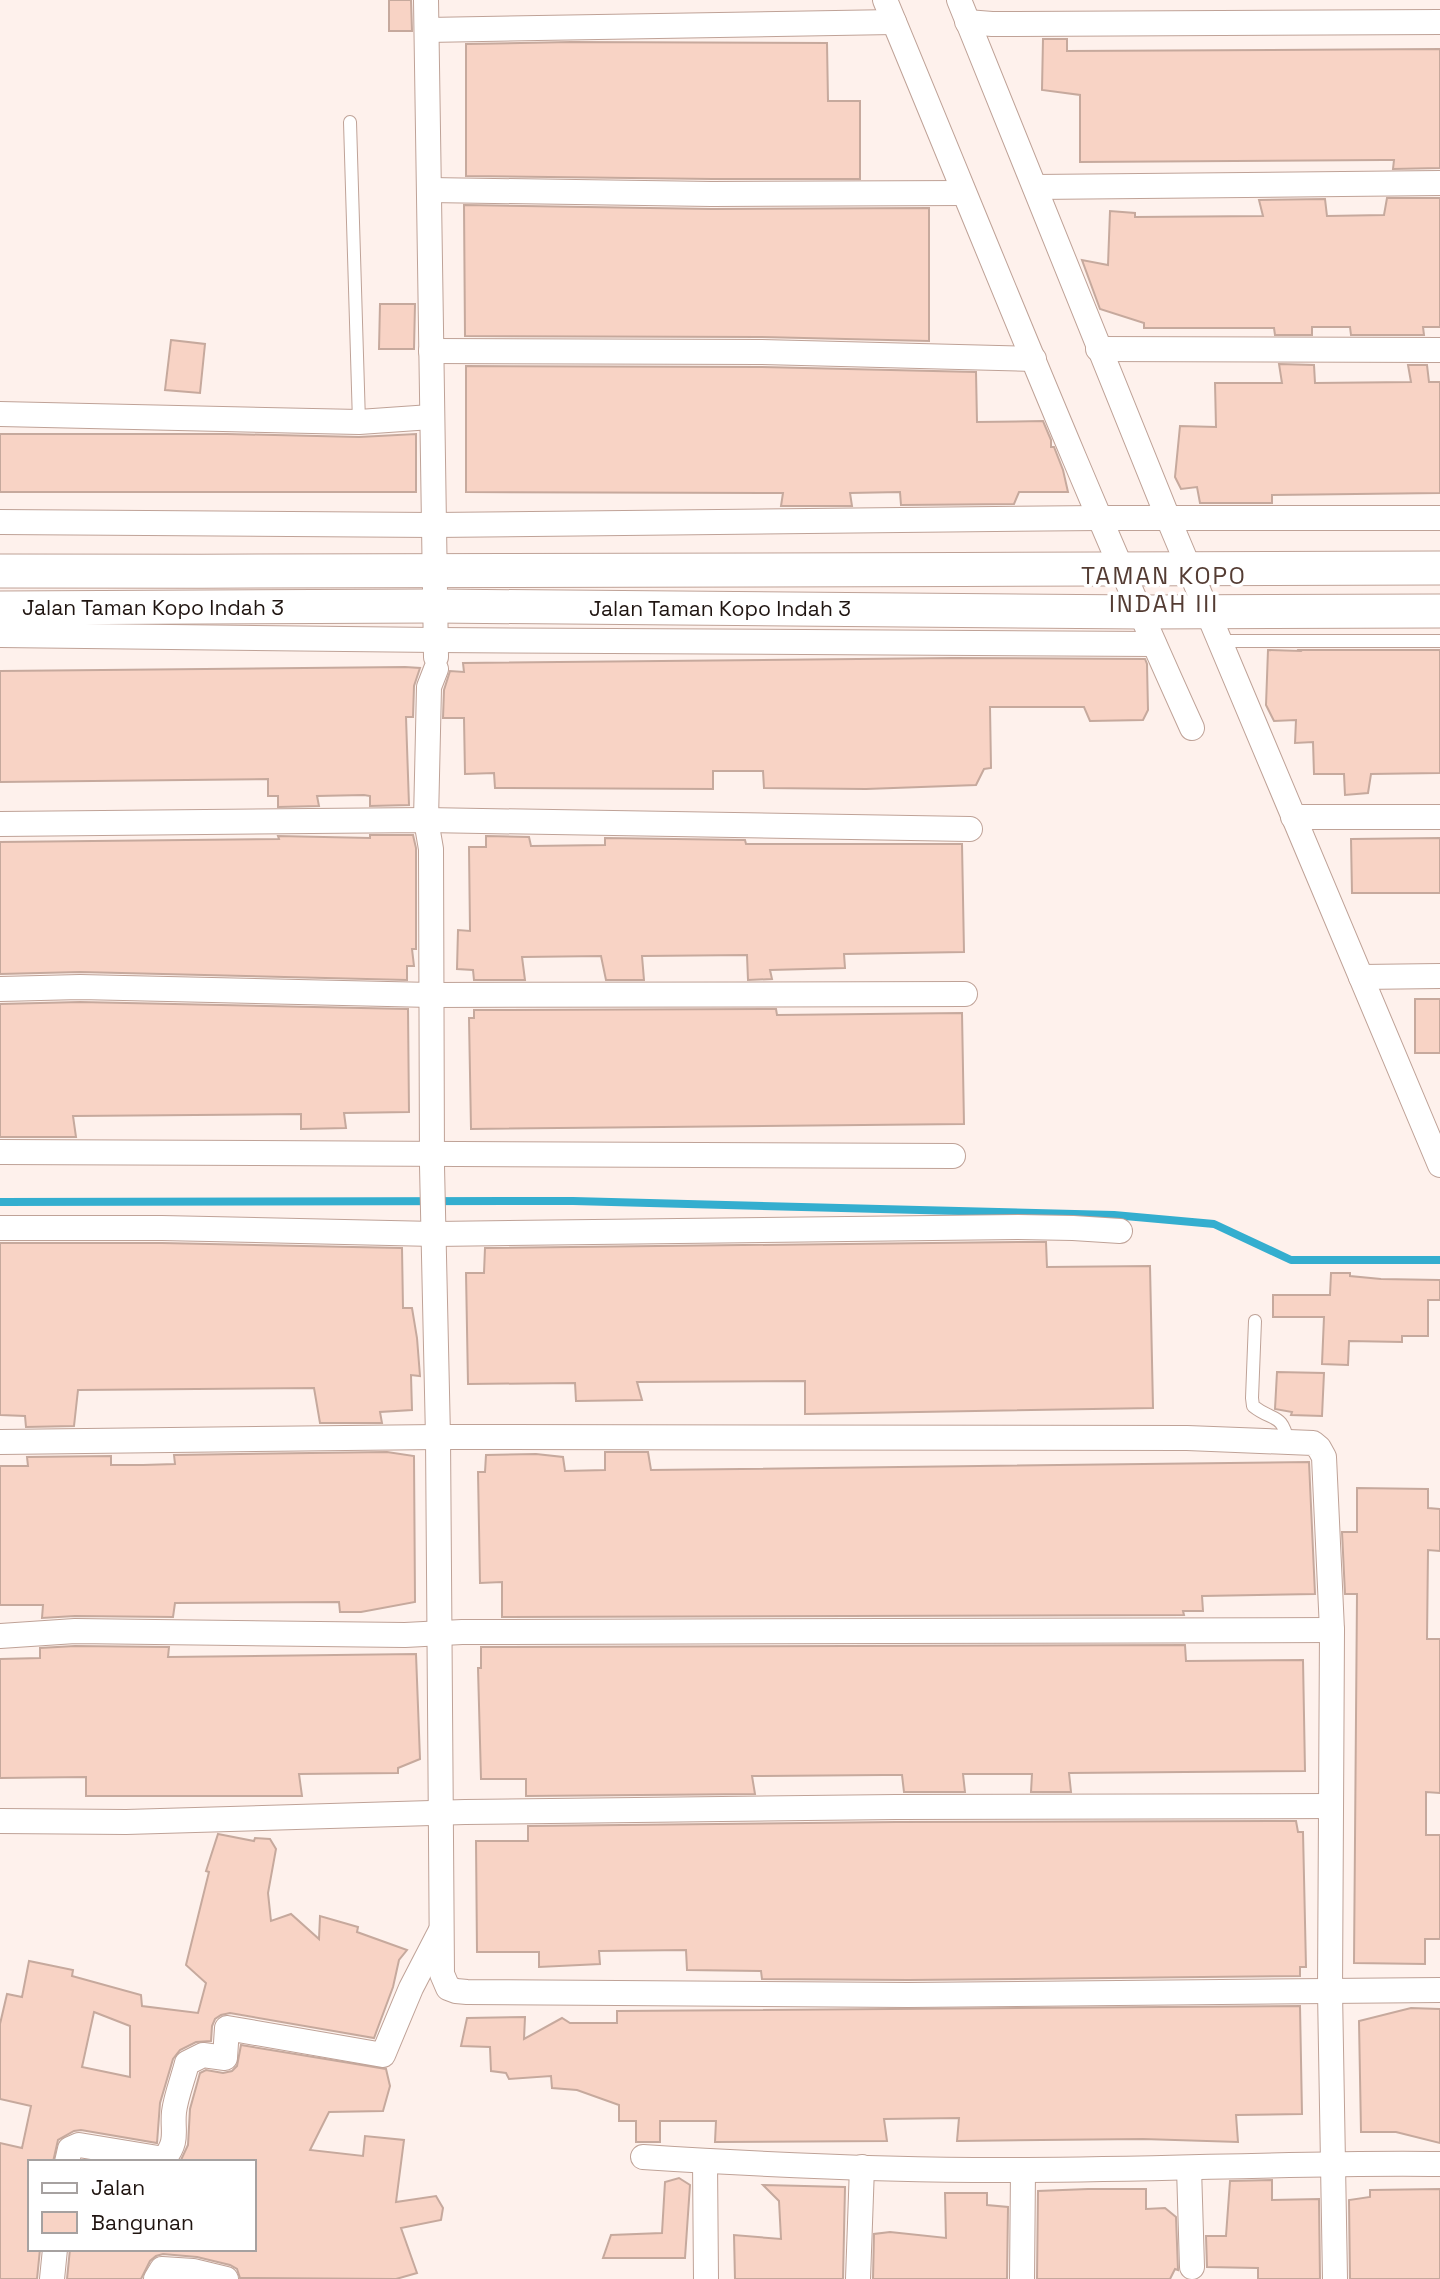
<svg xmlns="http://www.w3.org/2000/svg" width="1440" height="2279" font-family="'Space Grotesk',sans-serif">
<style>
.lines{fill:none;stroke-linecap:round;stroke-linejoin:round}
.stream{stroke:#34aecf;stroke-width:8}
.building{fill:#f8d3c5;stroke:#c6a99d;stroke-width:2;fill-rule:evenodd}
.lane-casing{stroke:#bfa297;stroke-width:14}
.street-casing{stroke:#bfa297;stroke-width:26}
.secondary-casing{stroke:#bfa297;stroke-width:35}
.lane{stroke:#fff;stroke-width:12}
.street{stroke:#fff;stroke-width:24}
.secondary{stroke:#fff;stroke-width:33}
.labels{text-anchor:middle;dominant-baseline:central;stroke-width:7;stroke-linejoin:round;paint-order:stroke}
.street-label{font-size:21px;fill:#201511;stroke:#fff}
.quarter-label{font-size:24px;letter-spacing:2px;fill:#543c33;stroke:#fff}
</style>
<rect width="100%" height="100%" fill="#fef1ec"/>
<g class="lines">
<path class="stream" d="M0,1202L573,1201L1114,1215L1214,1224L1291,1260H1440"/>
</g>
<g class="building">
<path d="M389,0H411L412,31H389Z"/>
<path d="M1043,39H1067V51L1440,49V168L1393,169L1394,160H1383L1080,162V95L1042,90Z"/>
<path d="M571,42L827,43L828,101H860V179H712L466,176V44Z"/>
<path d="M1387,198H1440V327H1423L1424,335H1351L1350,327H1312V335H1275L1274,328H1144V323L1100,309L1082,260L1108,265L1110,211L1135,213V217L1263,216L1259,200L1325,199L1327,216L1384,215Z"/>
<path d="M464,205L712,209L929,208V341L760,337L465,336Z"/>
<path d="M380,304H415L414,349H379Z"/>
<path d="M171,340L205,344L200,393L165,390Z"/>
<path d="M1279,364L1314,365L1315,383L1411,382L1408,365H1427L1429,382H1440V493L1272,495V503H1200L1197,487L1181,489L1175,477L1180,426L1216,427L1215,383H1282Z"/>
<path d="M466,366L760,367L976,372L977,422L1043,421L1051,440V447H1054L1063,470L1068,492H1019L1014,504L901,505L900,492L850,493L852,506H781L783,493L466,492Z"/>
<path d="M0,434H227L359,437L416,434V492H0Z"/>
<path d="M1268,650L1300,651L1299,650H1440V773L1371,774L1368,793L1345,795L1344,774H1314L1313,742L1295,743L1296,720L1274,721L1266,705Z"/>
<path d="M953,658L1145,659L1147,664L1148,710L1143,720L1090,721L1084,707H990L991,768L984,769L976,785L866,789L764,788L763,771H713V789L495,788L494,773L465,774L464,718H443L444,690L450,671L464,672L463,663Z"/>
<path d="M405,667L420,668L414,686L413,717H406L409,805L370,806V796L364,795L317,796L319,806L278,807V796H268V779L0,782V671Z"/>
<path d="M370,835H413L416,848V949H412L414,966H407V980L80,972L0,974V842L279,839L278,836L370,838Z"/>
<path d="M486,836L529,837L531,846L605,845V838L745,840L746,844H962L964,952L844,954L845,968L770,970L772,979L748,980L747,955L642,956L644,980H606L601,956L522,957L525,980H474L473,970L457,969L458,930L470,931L469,847H486Z"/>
<path d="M1440,838V893H1352L1351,839Z"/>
<rect x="1415" y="999" width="25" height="54"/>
<path d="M80,1002L408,1009L409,1112L344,1113L346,1128L301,1129V1114L73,1116L76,1137H0V1004Z"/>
<path d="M776,1009L777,1015L962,1013L964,1124L471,1129L469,1018H474V1010Z"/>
<path d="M1018,1242H1046L1047,1267L1150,1266L1153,1408L805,1414V1381L637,1382L642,1400L576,1401L575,1383L468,1384L466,1273H484L485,1248Z"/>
<path d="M0,1243H162L402,1248L403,1308H412L417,1338L420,1376L411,1375L412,1410L380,1412L382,1423H320L314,1388L78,1390L74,1426L26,1427L25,1416L0,1415Z"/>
<path d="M1331,1273H1350V1276L1381,1279L1440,1280V1300H1428V1336H1402V1342L1349,1341L1348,1365L1322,1364L1324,1317H1273V1295H1330Z"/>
<path d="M1277,1372L1324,1373L1322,1416L1291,1415L1292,1412L1275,1409Z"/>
<path d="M387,1452L414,1456L415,1602L361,1612H340L339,1602L175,1603L173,1617L75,1616L42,1618L43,1605H0V1466H28L27,1457L111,1456V1465H143L175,1464L174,1455Z"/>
<path d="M605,1452H648L651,1470L1309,1462L1315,1594L1202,1596L1203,1611H1183L1184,1615L502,1617V1582L480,1583L478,1472H485L486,1455L536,1454L563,1457L565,1471L605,1470Z"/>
<path d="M1357,1488L1428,1489V1508L1440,1509V1551L1428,1550L1427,1639H1440V1793L1426,1792V1835H1440V1939H1425V1964L1354,1963L1357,1594H1345L1342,1532H1357Z"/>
<path d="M1185,1645L1186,1661L1303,1660L1305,1771L1069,1773L1071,1792H1031L1032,1774H963L965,1792H904L902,1775H883L752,1776L755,1794L526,1796V1779H481L478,1668H481V1647Z"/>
<path d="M75,1646L169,1647L168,1657L416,1654L420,1759L398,1768V1773L299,1774L302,1796H86V1777L0,1778V1659L40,1658V1648Z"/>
<path d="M1296,1821L1298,1832H1303L1306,1967H1300V1976L908,1980L762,1979L761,1971L687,1970L686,1950L599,1951L600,1964L539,1967V1952H477L476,1841H528V1826L896,1822Z"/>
<path d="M218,1834L254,1841L255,1838L270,1839L276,1849L268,1893L271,1921L291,1914L319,1939L320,1916L358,1927L357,1932L407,1950L399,1960L393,1987L374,2038L230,2013L221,2015L215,2019L212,2026L211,2041L196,2042L180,2050L173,2059L160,2103L157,2143L81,2130L74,2131L58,2140L53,2162H30V2249H40L37,2279H0V2143L22,2148L31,2106L0,2099V2024L7,1994L22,1997L29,1961L73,1970L72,1976L141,1995L142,2006L198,2013L206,1983L186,1965L209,1872L206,1871ZM94,2012L130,2026V2077L82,2067Z"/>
<path d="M1300,2006L1302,2114L1236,2115L1238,2142L1143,2139L957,2141L959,2118L884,2119L887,2141L715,2142L716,2121H660V2142H636V2121H619V2105L577,2090L552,2088L551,2076L509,2079L506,2073L491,2071L490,2047L461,2046L467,2018L525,2017L524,2039L562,2018L570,2023H617V2011Z"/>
<path d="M1411,2008L1440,2009V2143L1396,2132H1361L1359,2021Z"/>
<path d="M241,2045L386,2069L390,2086L383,2111L329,2112L310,2150L363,2156L365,2136L404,2140L396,2202L436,2196L443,2208L441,2220L401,2228L417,2273L396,2279L240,2278L237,2269L230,2265L197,2257L163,2254L156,2256L150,2261L141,2279H67L70,2249H254V2162H180L188,2145L190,2109L200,2073L206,2070L223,2073L232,2071L237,2066Z"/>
<path d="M679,2178L690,2185L685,2258H603L611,2235L662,2233L665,2182Z"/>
<path d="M1272,2180V2200L1319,2199L1320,2279H1258V2268L1207,2267L1206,2236H1226L1230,2181Z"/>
<path d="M763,2185L845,2187L843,2279H735L734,2235L781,2239L779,2201Z"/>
<path d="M1088,2189H1146V2209L1165,2208L1176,2217L1178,2270L1175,2269L1170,2279H1037L1038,2191Z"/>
<path d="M1440,2189V2279H1350L1349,2200L1370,2197V2190Z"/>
<path d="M945,2193H987V2205L1008,2207L1007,2279H873L874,2234L890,2232L946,2238Z"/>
</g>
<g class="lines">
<defs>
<g id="lane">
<path d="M350,122L359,422"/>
<path d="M1221,641H1440"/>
<path d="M1255,1321L1252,1398L1253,1406C1273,1422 1282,1412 1288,1442"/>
</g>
<g id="street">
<path d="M426,0L436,657"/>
<path d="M885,0C986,243 1083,488 1192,728"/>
<path d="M959,0L1168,518L1440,1165"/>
<path d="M967,22L992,24L1440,22"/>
<path d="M427,30L894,22"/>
<path d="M1035,187L1440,183"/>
<path d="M429,190L712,194L963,193"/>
<path d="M1098,349L1440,350"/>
<path d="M431,351L760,352L1034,359"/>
<path d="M0,414L359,422L431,417"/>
<path d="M0,522L434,525L1099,518H1440"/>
<path d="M0,635L436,640L1154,644"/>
<path d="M436,669L429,687L426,820L431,849L432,1166L438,1437L442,1974L448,1988L456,1991L467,1992L908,1995L1440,1990"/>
<path d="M1293,817H1440"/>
<path d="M0,824L426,820L970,829"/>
<path d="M1361,977L1440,976"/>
<path d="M0,989L80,987L432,995L965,994"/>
<path d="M0,1152L953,1156"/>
<path d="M0,1228H162L435,1234L1018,1227L1073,1228L1120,1231"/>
<path d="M0,1442L438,1437L1187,1438L1313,1443L1319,1448L1324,1457L1332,1630L1330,1991L1335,2279"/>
<path d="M0,1636L75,1631L405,1635L462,1632L1332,1630"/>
<path d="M0,1821L126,1822L465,1812L896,1807L1330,1806"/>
<path d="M643,2157C770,2165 898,2171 1026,2170C1164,2170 1302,2162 1440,2164"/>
<path d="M705,2161L706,2279"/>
<path d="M67,2162L70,2149L79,2145L164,2159C179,2140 172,2132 174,2112C176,2096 183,2079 187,2063L203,2055L225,2058L227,2028L383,2055L411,1988L440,1932"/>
<path d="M1189,2168L1192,2267"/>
<path d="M52,2279L55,2249"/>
<path d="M156,2279L162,2269L193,2271L226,2279"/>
<path d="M858,2279L862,2167"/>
<path d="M1022,2279L1023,2170"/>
</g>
<g id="secondary">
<path d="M0,571C480,572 960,569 1440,568"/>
<path d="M0,608L435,606L1141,612L1440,611"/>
</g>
</defs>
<use href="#lane" class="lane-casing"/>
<use href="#street" class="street-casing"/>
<use href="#secondary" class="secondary-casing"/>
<use href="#lane" class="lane"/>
<use href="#street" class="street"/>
<use href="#secondary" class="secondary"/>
</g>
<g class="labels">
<g class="street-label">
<text x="153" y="607">Jalan Taman Kopo Indah 3</text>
<text x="720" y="608">Jalan Taman Kopo Indah 3</text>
</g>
<g class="quarter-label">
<text x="1164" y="575">TAMAN KOPO<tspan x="1164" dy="28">INDAH III</tspan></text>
</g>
</g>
<rect x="28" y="2160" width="228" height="91" fill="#ffffff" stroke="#a6a1a0" stroke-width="2"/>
<rect x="42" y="2183" width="35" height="10" fill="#ffffff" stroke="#a6a1a0" stroke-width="2"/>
<text x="91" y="2195" font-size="21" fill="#201511">Jalan</text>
<rect x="42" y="2212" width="35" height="21" fill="#f8d3c5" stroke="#a6a1a0" stroke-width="2"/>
<text x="91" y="2230" font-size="21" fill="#201511">Bangunan</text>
</svg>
